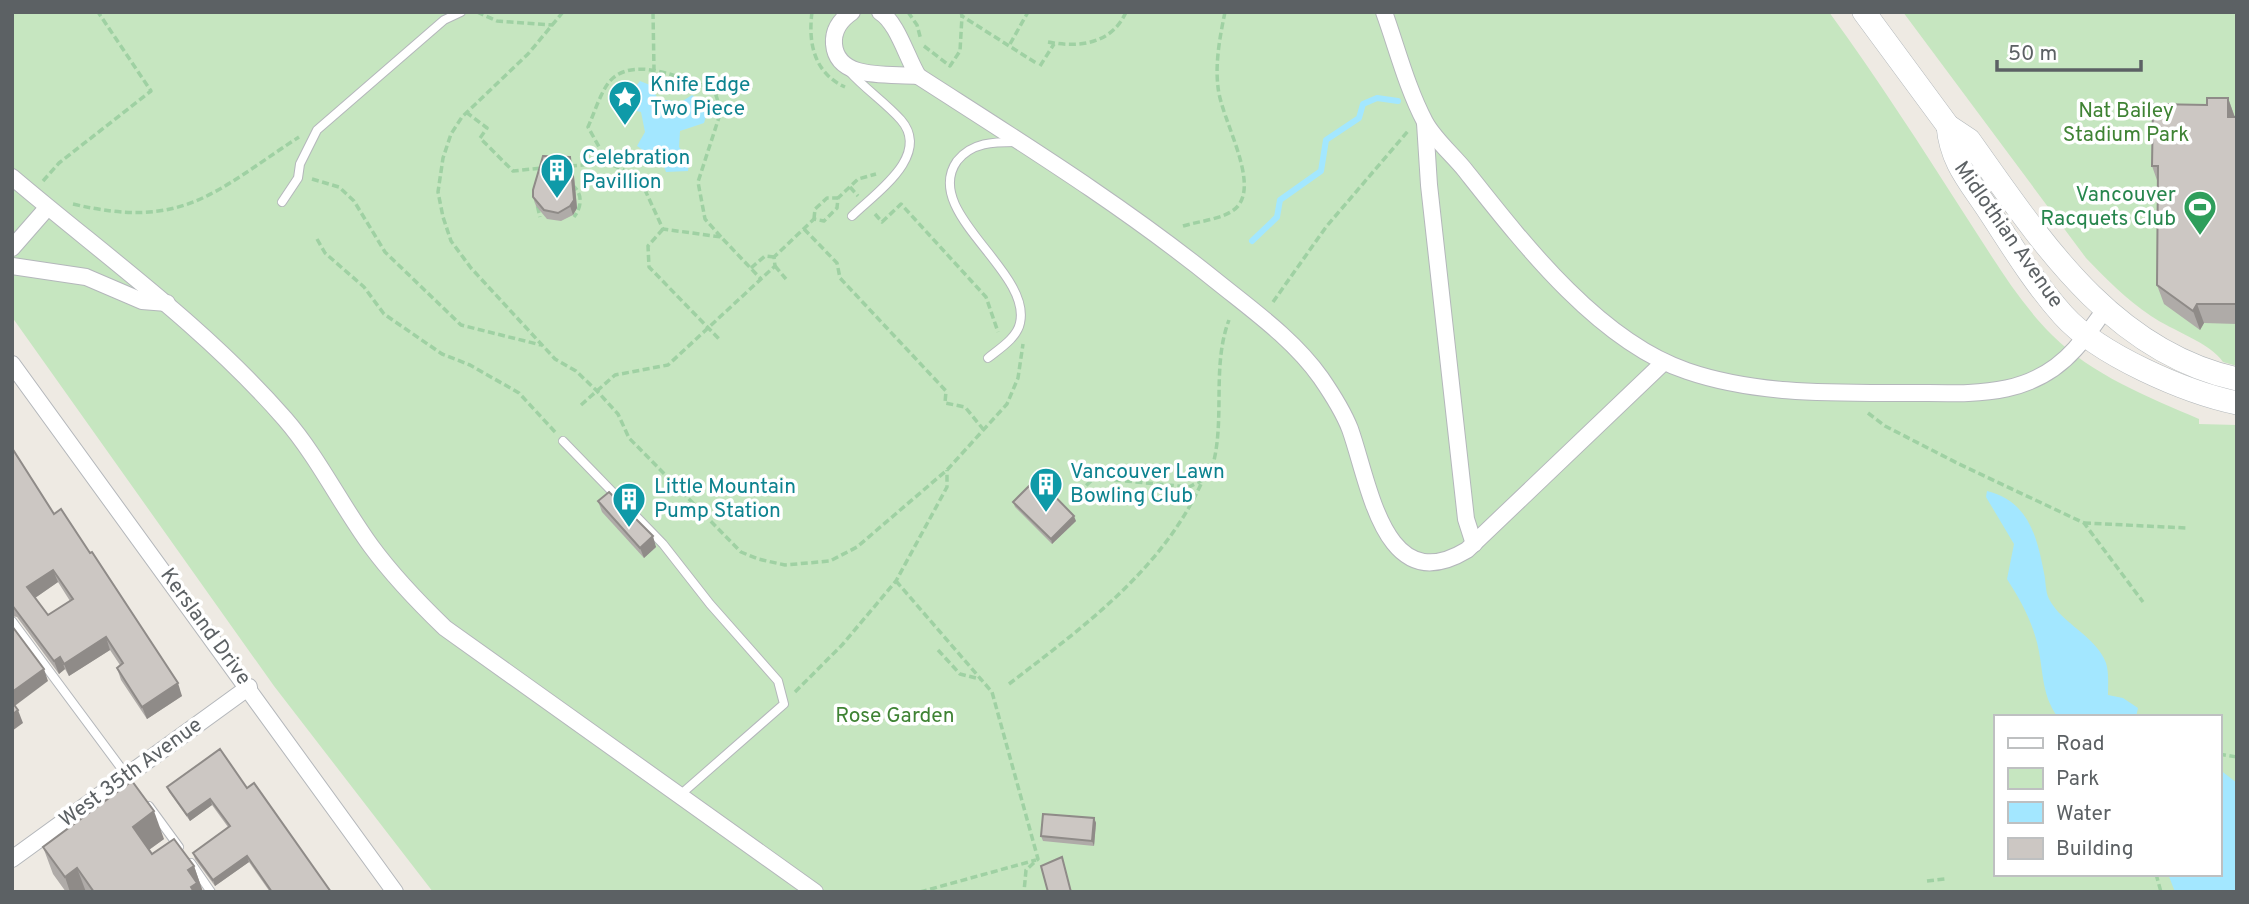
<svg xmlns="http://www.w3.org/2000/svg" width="2249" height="904" font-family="Overpass,sans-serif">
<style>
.green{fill:#c6e6c0;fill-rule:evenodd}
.water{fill:#a3e7ff}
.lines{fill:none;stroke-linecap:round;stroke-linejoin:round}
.stream{stroke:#a3e7ff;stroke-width:6}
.lane-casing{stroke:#b4b7bb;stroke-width:10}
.street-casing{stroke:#b4b7bb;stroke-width:18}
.secondary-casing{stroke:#b3b8bb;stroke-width:24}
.path{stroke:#9fd1a3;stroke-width:3.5;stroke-dasharray:7 3.5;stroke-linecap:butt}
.lane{stroke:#fff;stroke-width:8}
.street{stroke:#fff;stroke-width:16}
.secondary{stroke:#fff;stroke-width:23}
.wall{fill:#afaba8;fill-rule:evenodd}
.shaded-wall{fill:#8f8b88}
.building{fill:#ccc7c3;stroke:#8f8b88;stroke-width:2;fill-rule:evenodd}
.labels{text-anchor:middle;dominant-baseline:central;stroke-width:7;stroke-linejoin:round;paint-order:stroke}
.culture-label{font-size:21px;fill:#0d838f;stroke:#fff;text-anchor:start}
.park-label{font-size:21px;fill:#3f8334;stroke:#fff}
.leisure-label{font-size:21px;fill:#27864d;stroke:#fff;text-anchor:end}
.street-label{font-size:21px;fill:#5c6164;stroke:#fff}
</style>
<rect width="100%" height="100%" fill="#eeeae3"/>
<g class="green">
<path d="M12,12H1829C1877,78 1921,146 1965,215C1992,256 2017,300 2052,335C2092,375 2148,397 2199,419V424L2237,425V892H433L274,686L12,317ZM1995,717H2219V874H1995Z"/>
<path d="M1903,12H2237V366L2223,362C2211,343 2171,330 2151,316C2126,299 2106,279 2086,258Z"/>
</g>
<g class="water">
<path d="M640,81L650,85L658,99L681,102L692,95L709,107L704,123L680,131L679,147L689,160L688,171L666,172L663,164L637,146L645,132L641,112L624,108L622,104Z"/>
<path d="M1987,491C2028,501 2037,536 2044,573C2046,581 2045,591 2049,599C2062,624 2096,636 2106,663C2109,672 2108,685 2108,695L2123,698L2138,708L2136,717H2058C2040,694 2044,666 2036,639C2030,617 2019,598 2007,579L2014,544L1986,497Z"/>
<path d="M2219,769L2237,783V892H2175L2168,874H2219Z"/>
</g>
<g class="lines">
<path class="stream" d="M1252,241L1277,217L1280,200L1321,171L1326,140L1359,118L1363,104L1377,98L1398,101"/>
<defs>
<g id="lane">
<path d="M849,71C865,89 885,102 901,120C932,156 874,194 852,216"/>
<path d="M282,202L298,178L300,164L317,130L444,20L461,12"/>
<path d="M988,358C999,349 1017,338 1020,323C1032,271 921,212 957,161C972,142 994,142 1016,142"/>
<path d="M563,441L663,544L710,604L778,681L784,704L680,795"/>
<path d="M12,621L127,776"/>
<path d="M149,806L179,847"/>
<path d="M191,863L211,892"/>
</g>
<g id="street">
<path d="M852,12C840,20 833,30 834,44C837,82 892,73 918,76C907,58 897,22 880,12"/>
<path d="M1384,12C1397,48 1407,88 1425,122C1434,139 1453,155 1465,170C1522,242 1598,341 1687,371C1754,394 1828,393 1897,393C1963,392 2027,403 2075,349C2086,337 2095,323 2104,311"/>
<path d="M918,76C1022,143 1124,206 1220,284C1255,312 1295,341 1321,378C1332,394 1343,411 1350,429C1370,485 1384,600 1467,550L1664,362"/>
<path d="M1425,123L1429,185L1466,519L1474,544"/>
<path d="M12,177C105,256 204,326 285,419C318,457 341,505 371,546C393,576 418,602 445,628L815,892"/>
<path d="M12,248L47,208"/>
<path d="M12,266L86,277L142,301L167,303"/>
<path d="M12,364L395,892"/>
<path d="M12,859L249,687"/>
</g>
<g id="secondary">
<path d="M1864,12L1948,126L1969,140C2039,238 2110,351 2237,379"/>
<path d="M1948,126C1951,162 1970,182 1989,211C2012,246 2035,284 2063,315C2099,355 2185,392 2237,403"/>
</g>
</defs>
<use href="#lane" class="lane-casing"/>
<use href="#street" class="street-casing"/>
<use href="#secondary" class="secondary-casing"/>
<g class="path">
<path d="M477,12L497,21L553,25"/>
<path d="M563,12L528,54L462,117L451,134L443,158L438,192L443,217L451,241L471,268L555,359L576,371L597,391L618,414L629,438L741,552L758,559L785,565L830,561L857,547L947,470L1007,404L1018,378L1023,344"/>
<path d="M653,12L654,70"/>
<path d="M812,12C808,43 814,73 845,87"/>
<path d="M908,12L917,25L921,40"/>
<path d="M961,12L962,16L1036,63"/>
<path d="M1048,42C1079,48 1112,44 1126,12"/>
<path d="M1010,44L1028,12"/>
<path d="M924,46L950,66L960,51L962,16"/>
<path d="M1040,66L1054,44"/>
<path d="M466,112L487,128L480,138L513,171L541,168"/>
<path d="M570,166L607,163"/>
<path d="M312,179L339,187L354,201L385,252L461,325L541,345"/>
<path d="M43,181L59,163L151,91L98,12"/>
<path d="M572,185C583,193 582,207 574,217"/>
<path d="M850,187L858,196"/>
<path d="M535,196L540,217"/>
<path d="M73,204C183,230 213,193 299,137"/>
<path d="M875,214L882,222L901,204L986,297L998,332"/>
<path d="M814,219L815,209L827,198H838"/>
<path d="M1183,226C1199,221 1227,219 1238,206C1259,180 1221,119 1218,87C1215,63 1220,36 1225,12"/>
<path d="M663,229L648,246L649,267L721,341"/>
<path d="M804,229L837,263L840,278L946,391L945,403L965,407L983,429"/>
<path d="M721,237L705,219L698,182L721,111L714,89C686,81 639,56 613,78C602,87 594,114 588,127L608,163L639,177L663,229L721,237L761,279"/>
<path d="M317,239L325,253L364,287L384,314L442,354L470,365L519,393L556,433"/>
<path d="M775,266L786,279"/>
<path d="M751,268L765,256L774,257"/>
<path d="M1273,302L1326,227L1408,131"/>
<path d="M581,405L615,375L668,365L775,266L774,257L814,219L824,221L837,208L838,198L858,179L876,174"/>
<path d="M1868,413L1885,426L1959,464L2084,523L2143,602"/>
<path d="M1071,500L1094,478L1189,487L1209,477C1228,427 1210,370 1229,320"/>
<path d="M2084,523L2187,528"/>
<path d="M896,581L992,692L1038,859L1026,870L1024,892"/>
<path d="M938,650L960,674L980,679"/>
<path d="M1009,684C1083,627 1161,571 1201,484"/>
<path d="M795,692L842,645L896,581L947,487V470"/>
<path d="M2219,754L2237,757"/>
<path d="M2156,874L2161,892"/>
<path d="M1927,881L1945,879"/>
<path d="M920,892L1036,860"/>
</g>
<use href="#lane" class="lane"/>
<use href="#street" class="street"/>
<use href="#secondary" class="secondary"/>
</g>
<g class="wall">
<path d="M2228,98L2235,117H2237V324L2204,323L2200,330L2164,304L2157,285L2158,183L2152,166L2207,105Z"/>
<path d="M573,166L577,208L573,215L561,221L547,219L536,206L533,197Z"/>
<path d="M12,448L54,514L182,696L147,719L121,680L117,668L120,665L110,650L69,676L65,669L59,674L17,617L12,616ZM58,582L70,601L48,615L35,598Z"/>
<path d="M598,501L656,547L644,558L602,512Z"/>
<path d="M1013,502L1076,521L1052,544L1015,507Z"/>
<path d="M167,787L247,788L331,892H270L249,862L215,886L195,859L193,853L228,827L212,805L190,821L169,792Z"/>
<path d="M1094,818L1096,823L1094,846L1043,841L1041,836Z"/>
<path d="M164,839L149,850L152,854L194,866L203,892H66L53,874L43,847Z"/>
</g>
<g class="shaded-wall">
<path d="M2228,98L2235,118L2228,117Z"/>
<path d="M570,157L573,166L577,208L573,215L570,206Z"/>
<path d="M2197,304L2204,323L2200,330L2193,311Z"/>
<path d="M1074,516L1076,521L1052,544L1051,539Z"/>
<path d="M653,536L656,547L644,558L640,548Z"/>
<path d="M53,570L58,582L32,600L27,587Z"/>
<path d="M106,637L110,650L69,676L64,664Z"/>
<path d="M60,657L65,669L59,674L54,661Z"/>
<path d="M44,669L48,681L12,708V692Z"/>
<path d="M178,683L182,696L147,719L142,707Z"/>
<path d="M18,710L23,723L12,731V715Z"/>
<path d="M210,799L212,805L190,821L187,815Z"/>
<path d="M154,811L164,839L143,854L133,827Z"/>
<path d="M1094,818L1096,823L1094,846L1092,841Z"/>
<path d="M247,856L249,862L215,886L213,880Z"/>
<path d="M194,866L203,892H193L188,870Z"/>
<path d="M77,868L86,892H70L65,877Z"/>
</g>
<g class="building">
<path d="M2207,98H2228V117H2237V276L2236,304H2197L2193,311L2157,285L2158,166H2152L2153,104L2207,105Z"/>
<path d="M543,156L570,157L574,200L570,206L558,213L544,210L533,197V190Z"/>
<path d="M12,448L54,514L61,509L90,553L92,552L178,683L142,707L117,668L123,663L106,637L64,664L60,657L54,661L12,605ZM53,570L73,599L48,615L27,587Z"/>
<path d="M1037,478L1074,516L1051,539L1013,502Z"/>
<path d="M609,492L653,536L640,548L598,501Z"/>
<path d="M12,626L44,669L12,692Z"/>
<path d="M12,702L18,710L12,715Z"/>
<path d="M220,749L247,788L254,783L331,892H272L247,856L213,880L193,853L230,826L210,799L187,815L167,787Z"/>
<path d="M132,781L154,811L133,827L152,854L174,839L194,866L188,870L197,883L191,887L194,892H94L77,868L65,877L43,847Z"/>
<path d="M1043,814L1094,818L1092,841L1041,836Z"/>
<path d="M1062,857L1071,892H1048L1041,866Z"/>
</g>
<defs>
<symbol id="sight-pin" viewBox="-11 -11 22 30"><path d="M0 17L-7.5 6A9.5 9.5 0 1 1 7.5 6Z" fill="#0f9aa8" stroke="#fff"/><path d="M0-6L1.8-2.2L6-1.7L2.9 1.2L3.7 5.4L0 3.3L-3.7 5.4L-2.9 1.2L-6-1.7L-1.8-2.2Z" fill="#fff"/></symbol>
<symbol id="building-pin" viewBox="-11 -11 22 30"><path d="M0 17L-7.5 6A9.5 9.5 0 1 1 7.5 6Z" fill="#0f9aa8" stroke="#fff"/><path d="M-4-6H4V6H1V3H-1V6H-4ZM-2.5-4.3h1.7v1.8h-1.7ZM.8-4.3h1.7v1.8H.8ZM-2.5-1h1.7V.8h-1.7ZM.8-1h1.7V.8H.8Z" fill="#fff"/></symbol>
<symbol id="stadium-pin" viewBox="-11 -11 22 30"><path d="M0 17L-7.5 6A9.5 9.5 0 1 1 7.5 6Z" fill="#2e9e5b" stroke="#fff"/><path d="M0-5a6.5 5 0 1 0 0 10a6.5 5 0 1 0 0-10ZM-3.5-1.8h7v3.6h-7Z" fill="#fff"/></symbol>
</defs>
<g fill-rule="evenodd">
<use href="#sight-pin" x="606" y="78" width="38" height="52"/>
<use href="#building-pin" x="538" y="151" width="38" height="52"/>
<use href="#stadium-pin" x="2181" y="188" width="38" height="52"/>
<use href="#building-pin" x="1027" y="465" width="38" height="52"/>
<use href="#building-pin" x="610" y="480" width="38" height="52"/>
</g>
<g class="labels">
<g class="culture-label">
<text x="650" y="85">Knife Edge<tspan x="650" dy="24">Two Piece</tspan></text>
<text x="582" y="158">Celebration<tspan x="582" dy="24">Pavillion</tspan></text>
<text x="1070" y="472">Vancouver Lawn<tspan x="1070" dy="24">Bowling Club</tspan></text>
<text x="654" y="487">Little Mountain<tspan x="654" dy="24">Pump Station</tspan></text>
</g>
<g class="park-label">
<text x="2126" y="111">Nat Bailey<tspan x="2126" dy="24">Stadium Park</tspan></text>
<text x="895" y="716">Rose Garden</text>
</g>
<g class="leisure-label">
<text x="2176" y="195">Vancouver<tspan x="2176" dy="24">Racquets Club</tspan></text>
</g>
<g class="street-label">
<text transform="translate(2008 235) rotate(55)">Midlothian Avenue</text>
<text transform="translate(205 627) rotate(54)">Kersland Drive</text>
<text transform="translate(131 773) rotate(-36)">West 35th Avenue</text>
</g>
</g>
<rect width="2249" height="904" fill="none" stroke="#5c6164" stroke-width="28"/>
<rect x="1994" y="715" width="228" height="161" fill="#ffffff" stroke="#bec0c1" stroke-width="2"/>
<rect x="2008" y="738" width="35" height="10" fill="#ffffff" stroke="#bec0c1" stroke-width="2"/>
<text x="2056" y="750" font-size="21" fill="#5c6164">Road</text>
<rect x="2008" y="768" width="35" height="21" fill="#c6e6c0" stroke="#bec0c1" stroke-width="2"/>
<text x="2056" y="785" font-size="21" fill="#5c6164">Park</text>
<rect x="2008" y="802" width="35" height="21" fill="#a3e7ff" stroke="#bec0c1" stroke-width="2"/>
<text x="2056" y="820" font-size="21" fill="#5c6164">Water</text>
<rect x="2008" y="838" width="35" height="21" fill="#ccc7c3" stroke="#bec0c1" stroke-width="2"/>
<text x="2056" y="855" font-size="21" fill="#5c6164">Building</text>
<path d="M1997 60v10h144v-10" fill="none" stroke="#5c6164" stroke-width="3.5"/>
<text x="2008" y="60" font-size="21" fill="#5c6164" stroke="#ffffff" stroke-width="5" paint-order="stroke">50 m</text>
</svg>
